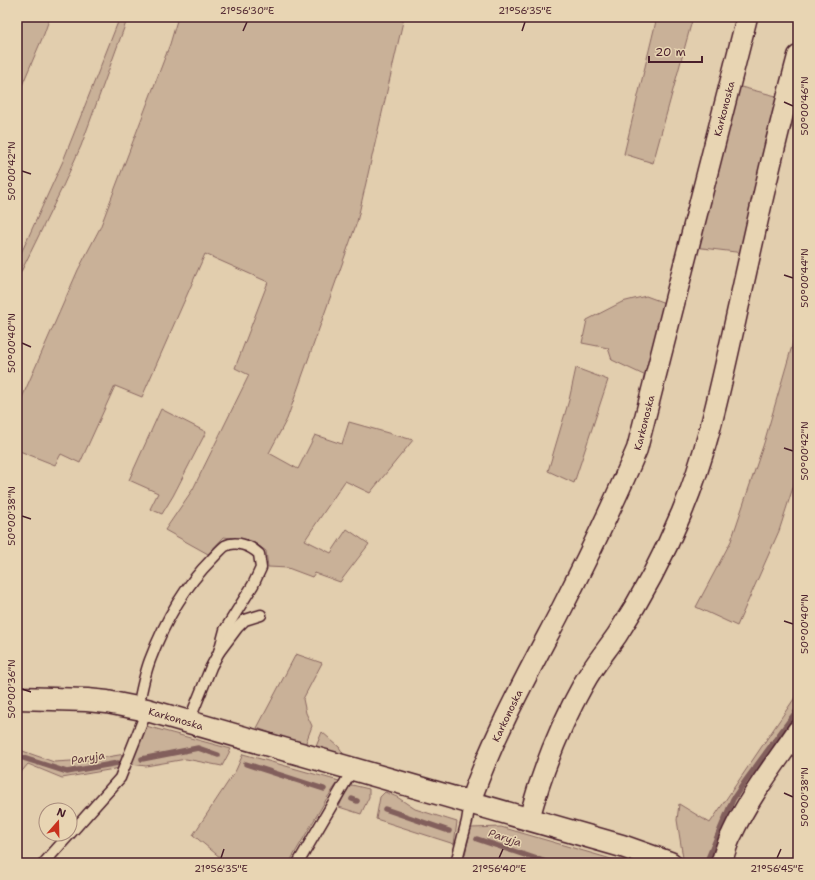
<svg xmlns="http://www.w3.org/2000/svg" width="815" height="880" font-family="'Shantell Sans',sans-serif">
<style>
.green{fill:#c9b198;stroke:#8a6862}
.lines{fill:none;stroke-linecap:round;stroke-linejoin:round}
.stream{stroke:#825f5b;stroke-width:5.5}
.lane-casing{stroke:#4a1f2b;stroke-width:13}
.street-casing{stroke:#4a1f2b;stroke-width:23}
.secondary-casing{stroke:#4a1f2b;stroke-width:25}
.lane{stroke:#e8d5b3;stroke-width:10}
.street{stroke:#e8d5b3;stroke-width:20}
.secondary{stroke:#e8d5b3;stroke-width:22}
.ticks{fill:none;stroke:#4a1f2b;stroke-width:1.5}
.labels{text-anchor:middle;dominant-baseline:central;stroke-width:3;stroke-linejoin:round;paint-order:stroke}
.street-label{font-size:10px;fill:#4a1f2b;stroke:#e8d5b3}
.water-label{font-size:11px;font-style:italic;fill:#623a3f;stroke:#e8d5b3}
.neatline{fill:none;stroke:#4a1f2b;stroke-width:1.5}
.ticks-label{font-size:10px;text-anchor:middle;fill:#4a1f2b}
</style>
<rect width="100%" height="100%" fill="#e2ceae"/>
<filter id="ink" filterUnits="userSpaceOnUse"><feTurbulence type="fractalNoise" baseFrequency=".025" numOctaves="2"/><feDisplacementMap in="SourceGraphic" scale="8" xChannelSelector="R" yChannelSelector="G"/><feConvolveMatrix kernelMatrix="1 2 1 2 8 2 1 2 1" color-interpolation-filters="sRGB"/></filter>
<g filter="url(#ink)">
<g class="green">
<path d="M17,17H50L44,34L17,97Z"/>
<path d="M120,17H128L81,146L63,186L17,280V262L63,161Z"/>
<path d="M178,17H404L357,222L287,419L269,453L298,469L315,435L342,444L349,422L413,440L370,493L345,481L305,540L331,553L347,529L369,544L340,582L315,573L312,577L288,568L268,567L266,551L252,541L224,537L208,554L165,530L193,489L249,375L235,368L268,282L205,254L142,397L115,386L80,463L61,454L55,465L17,450V409L78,270L100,228L170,44Z"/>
<path d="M657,17H693L653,163L624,154Z"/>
<path d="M737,86L780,97L744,253L694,247Z"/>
<path d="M646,296L665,303L648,377L612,360L608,348L582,343L587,320L622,302Z"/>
<path d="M796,326H798V472L779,531L737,626L696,607L731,541L764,443L792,346Z"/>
<path d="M576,368L608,380L574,483L548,471L569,400Z"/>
<path d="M161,409L206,432L173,496L162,514L150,509L158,493L129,480Z"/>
<path d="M296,654L322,663L303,699L306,713L312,726L305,745L257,728Z"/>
<path d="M798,693V724L715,863H696L683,858L677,820L679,804L710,823Z"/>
<path d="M146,726L231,749L222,766L186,759L146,766L130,764Z"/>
<path d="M322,732L339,747L348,761L315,749Z"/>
<path d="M17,749L54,762L89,760L125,754L120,768L62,778L28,764L17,777Z"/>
<path d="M243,754L339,781L327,798L289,863H227L193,835L236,770Z"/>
<path d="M352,785L369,789V797L361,814L339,807L347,788Z"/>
<path d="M385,792L397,797L415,809L457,822L454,844L376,819L380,797Z"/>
<path d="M501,827L625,863H463L471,828Z"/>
<path d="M798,849V863H788Z"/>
</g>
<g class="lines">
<g class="stream">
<path d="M17,756L67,772L118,763"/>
<path d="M142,759L198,748L218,755"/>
<path d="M246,764L324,789"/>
<path d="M352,799L357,801"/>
<path d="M385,809L449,831"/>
<path d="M477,839L549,863"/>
<path d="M707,861L733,799L746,780L798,709"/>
</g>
<defs>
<g id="lane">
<path d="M138,708C141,692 144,676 150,660C164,623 183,588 212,559C216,555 221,549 225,546C236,540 251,546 259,554L261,568L253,585L225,630L219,652"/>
<path d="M189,721L211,667L219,652L237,628L245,620L261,615"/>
<path d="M44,863L120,778L147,710"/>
<path d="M298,863L353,769"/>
<path d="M456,863L467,821L470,802"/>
</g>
<g id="street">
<path id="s1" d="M470,802C493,737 526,677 558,616C586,561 613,506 637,449L747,17"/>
<path d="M529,819C542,771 560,726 584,683C593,666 606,651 617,635C642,597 664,555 682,512C707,453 720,389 734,327C754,236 774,145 798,56"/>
<path d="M721,863C725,853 727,843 732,834C749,797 775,764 798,730"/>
</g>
<g id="secondary">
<path id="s2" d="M17,698L87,700L107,702L147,710L622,846L670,863"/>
</g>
</defs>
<use href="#lane" class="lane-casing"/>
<use href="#street" class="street-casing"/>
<use href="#secondary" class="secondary-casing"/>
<use href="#lane" class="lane"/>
<use href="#street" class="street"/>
<use href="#secondary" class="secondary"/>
</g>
</g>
<path class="ticks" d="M243,31L247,22M522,31L525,22M784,102L793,106M22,171L31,174M784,275L793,278M22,343L31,347M784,448L793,451M22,516L31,519M784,621L793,624M22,689L31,692M784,793L793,797M221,858L224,849M499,858L503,849M777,858L781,849"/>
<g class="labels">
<g class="street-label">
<text stroke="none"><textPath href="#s1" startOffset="742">Karkonoska</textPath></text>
<text stroke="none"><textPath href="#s1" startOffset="418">Karkonoska</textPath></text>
<text stroke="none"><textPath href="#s1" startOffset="94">Karkonoska</textPath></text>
<text stroke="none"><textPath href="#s2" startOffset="161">Karkonoska</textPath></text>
</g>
<g class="water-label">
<text transform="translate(88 758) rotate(-10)">Paryja</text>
<text transform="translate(505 838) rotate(18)">Paryja</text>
</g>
</g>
<rect width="815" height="880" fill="none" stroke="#e8d5b3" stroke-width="44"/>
<g transform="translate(58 822) rotate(20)"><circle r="19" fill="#e8d5b3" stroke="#a98c7d"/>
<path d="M0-3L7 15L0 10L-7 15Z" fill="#c8321e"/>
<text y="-6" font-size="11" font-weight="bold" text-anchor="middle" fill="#4a1f2b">N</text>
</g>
<path d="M649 56v6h53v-6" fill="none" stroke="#4a1f2b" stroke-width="2"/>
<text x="655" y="56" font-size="12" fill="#4a1f2b" stroke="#e8d5b3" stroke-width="3" paint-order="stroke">20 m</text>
<rect x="22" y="22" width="771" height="836" class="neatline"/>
<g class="ticks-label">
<text x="247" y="14">21°56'30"E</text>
<text x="525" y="14">21°56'35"E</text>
<text transform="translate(804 106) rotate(-90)" y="4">50°00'46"N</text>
<text transform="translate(11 171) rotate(-90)" y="4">50°00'42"N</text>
<text transform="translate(804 278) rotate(-90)" y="4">50°00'44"N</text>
<text transform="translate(11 343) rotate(-90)" y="4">50°00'40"N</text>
<text transform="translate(804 451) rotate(-90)" y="4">50°00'42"N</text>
<text transform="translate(11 516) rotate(-90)" y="4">50°00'38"N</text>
<text transform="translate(804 624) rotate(-90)" y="4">50°00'40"N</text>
<text transform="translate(11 689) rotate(-90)" y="4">50°00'36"N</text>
<text transform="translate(804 797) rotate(-90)" y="4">50°00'38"N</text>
<text x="221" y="872">21°56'35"E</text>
<text x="499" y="872">21°56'40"E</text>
<text x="777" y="872">21°56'45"E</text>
</g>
</svg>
